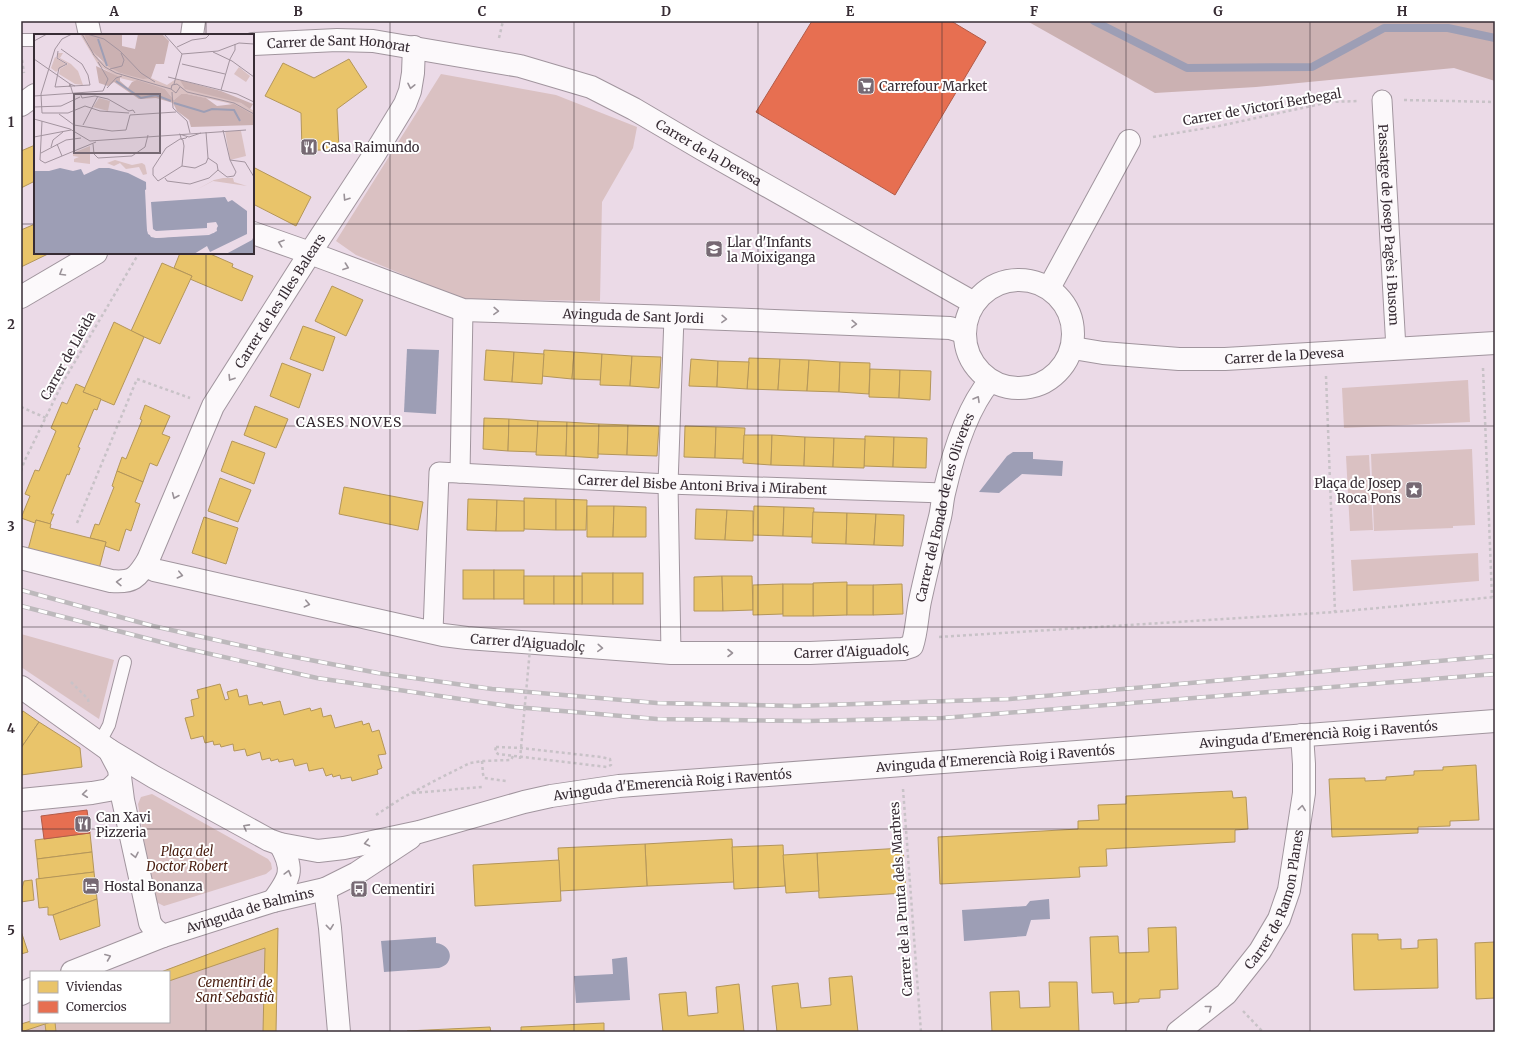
<svg xmlns="http://www.w3.org/2000/svg" width="1516" height="1053" font-family="Merriweather,serif">
<style>
.green{fill:#dac1c2}
.forest{fill:#cbb1b2}
.water{fill:#9d9eb5}
.homes{fill:#e9c46a;stroke:#b4965a}
.shops{fill:#e76f51;stroke:#b25b48}
.lines{fill:none;stroke-linecap:round;stroke-linejoin:round}
.stream{stroke:#9d9eb5;stroke-width:8}
.service-casing{stroke:#a1959e;stroke-width:14}
.pedestrian-casing{stroke:#a1959e;stroke-width:21}
.minor-casing{stroke:#a1959e;stroke-width:24}
.tertiary-casing{stroke:#a1959e;stroke-width:24}
.path{stroke:#c8c2c7;stroke-width:2.5;stroke-dasharray:3 3;stroke-linecap:butt}
.service{stroke:#fcf9fb;stroke-width:12}
.pedestrian{stroke:#fcf9fb;stroke-width:19}
.minor{stroke:#fcf9fb;stroke-width:22}
.tertiary{stroke:#fcf9fb;stroke-width:22}
.rail-casing{stroke:#bdb9bc;stroke-width:4.5}
.rail{stroke:#fff;stroke-width:3;stroke-dasharray:9;stroke-linecap:butt}
.path-bridge{stroke:#c8c2c7;stroke-width:2.5;stroke-dasharray:3 3;stroke-linecap:butt}
.oneway{stroke:#9a9298}
.grid{fill:none;stroke:#372c34;stroke-width:1;stroke-opacity:0.55}
.labels{text-anchor:middle;dominant-baseline:central;stroke-width:4;stroke-linejoin:round;paint-order:stroke}
.street-label{font-size:13px;fill:#372c34;stroke:#fff}
.poi-label{font-size:13px;fill:#372c34;stroke:#fff;text-anchor:start}
.park-label{font-size:13px;font-style:italic;fill:#481c0e;stroke:#fff}
.neighbourhood-label{font-size:14px;letter-spacing:1px;fill:#372c34;stroke:#fff}
.inset-river{fill:none;stroke:#9d9eb5;stroke-width:2}
.inset-road{fill:none;stroke:#a3949f;stroke-width:1}
.view{fill:#766973;fill-opacity:0.15;stroke:#766973;stroke-width:2}
.inset-edge{fill:none;stroke:#372c34;stroke-width:2}
.neatline{fill:none;stroke:#372c34;stroke-width:1.5}
.grid-label{font-size:13px;text-anchor:middle;font-weight:bold;fill:#372c34}
</style>
<rect width="100%" height="100%" fill="#ebdae7"/>
<g class="green">
<path d="M441,74L556,95L637,127L633,148L602,202L600,301L462,299L356,255L336,241Z"/>
<path d="M1468,380L1470,422L1344,428L1342,388Z"/>
<path d="M1472,449L1475,525L1453,526V528L1374,531L1371,454Z"/>
<path d="M1369,455L1373,530L1350,531L1346,456Z"/>
<path d="M1478,553L1479,581L1353,591L1351,560Z"/>
<path d="M21,634L114,660L99,719L21,667Z"/>
<path d="M152,794L268,859L271,863L272,869L266,874L164,906L154,901L138,804L141,797Z"/>
<path d="M278,928L276,1032H21V1024L31,1021V1022H169V972H161Z"/>
</g>
<path class="forest" d="M1027,21H1495V81L1454,68L1256,87L1155,93Z"/>
<g class="water">
<path d="M407,349L439,350L436,414L404,412Z"/>
<path d="M1013,452H1033V459L1063,461L1062,476L1022,474L999,493L979,492L1007,456Z"/>
<path d="M1049,899L1050,919L1031,920L1026,936L964,941L962,910L1026,906L1030,901Z"/>
<path d="M436,937V943C453,945 455,964 439,968L384,972L381,941Z"/>
<path d="M627,957L630,1000L576,1003L574,976L613,974L612,959Z"/>
</g>
<g class="homes">
<path d="M349,59L367,87L337,109L339,149L302,151L301,113L265,96L283,63L314,78Z"/>
<path d="M35,145V181L21,188V151Z"/>
<path d="M253,167L311,197L296,226L253,204Z"/>
<path d="M35,224V253H50L21,267V230Z"/>
<path d="M180,253H202L206,254L208,253L233,264L232,267L253,276L242,301L190,279L192,276L174,268Z"/>
<path d="M162,263L192,276L160,344L131,331Z"/>
<path d="M332,286L363,300L346,336L315,321Z"/>
<path d="M114,322L144,337L114,405L83,392Z"/>
<path d="M303,326L335,337L323,371L290,359Z"/>
<path d="M486,350L514,352L512,382L484,380Z"/>
<path d="M544,350L574,352L572,379L542,376Z"/>
<path d="M514,352L544,354L542,384L512,382Z"/>
<path d="M574,352L602,354L601,380L572,379Z"/>
<path d="M602,354L632,356L630,386L600,385Z"/>
<path d="M632,356L661,357L659,388L630,386Z"/>
<path d="M749,358L780,359L778,390L747,389Z"/>
<path d="M691,359L718,361L717,387L689,386Z"/>
<path d="M780,359L809,360L807,391L778,390Z"/>
<path d="M809,360L840,362L839,392L807,391Z"/>
<path d="M718,361L749,362L747,389L717,387Z"/>
<path d="M840,362L870,363L869,394L839,392Z"/>
<path d="M282,363L311,374L299,408L270,396Z"/>
<path d="M870,369L900,370L899,398L869,397Z"/>
<path d="M900,370L931,371L930,400L899,398Z"/>
<path d="M76,384L85,388L83,392L101,399L97,410L94,409L78,447L80,448L69,475L67,474L51,514H54L50,524L36,520L35,523L21,518L30,496L25,494L35,470L39,471L56,431L51,428L62,402L67,404Z"/>
<path d="M145,405L170,416L162,434L170,437L157,466L150,463L143,482L117,471L122,457L126,459L142,420L140,419Z"/>
<path d="M255,406L288,419L276,448L244,435Z"/>
<path d="M484,418L509,419L508,451L483,449Z"/>
<path d="M509,419L538,421L537,452L508,451Z"/>
<path d="M538,421L567,422L566,456L536,455Z"/>
<path d="M567,422L599,424L598,458L566,456Z"/>
<path d="M599,424L628,425L627,455L598,454Z"/>
<path d="M628,425L659,426L657,456L627,455Z"/>
<path d="M685,426L716,427L715,458L684,457Z"/>
<path d="M716,427L745,428L743,459L715,458Z"/>
<path d="M744,435H772L771,465L743,463Z"/>
<path d="M772,435L805,437L804,466L771,465Z"/>
<path d="M865,436L894,437L893,467L864,466Z"/>
<path d="M805,437L834,438L833,467L804,466Z"/>
<path d="M894,437L927,438L926,468L893,467Z"/>
<path d="M834,438L865,439L864,468L833,467Z"/>
<path d="M232,441L265,453L254,484L221,471Z"/>
<path d="M117,471L143,482L135,502L140,504L131,531L126,529L119,551L105,546L106,542L90,538L95,524L99,525L114,487L112,486Z"/>
<path d="M220,478L251,490L238,522L208,511Z"/>
<path d="M344,487L423,502L418,530L339,514Z"/>
<path d="M524,498L556,499V530L524,529Z"/>
<path d="M468,499L497,500L496,531L467,530Z"/>
<path d="M556,499L587,500L586,530H556Z"/>
<path d="M497,500L524,501V531H496Z"/>
<path d="M587,506H614L613,537H587Z"/>
<path d="M614,506L646,507V537H613Z"/>
<path d="M754,506L784,507L783,536L753,535Z"/>
<path d="M784,507L814,508L812,537L783,536Z"/>
<path d="M696,509L727,510L725,540L695,539Z"/>
<path d="M727,510L753,511V541L725,540Z"/>
<path d="M813,512L847,513L846,544L812,543Z"/>
<path d="M847,513L876,514L874,545L846,544Z"/>
<path d="M876,514L904,515L903,546L874,545Z"/>
<path d="M204,517L238,528L226,564L192,553Z"/>
<path d="M36,520L51,524L50,528L106,542L99,569L28,550Z"/>
<rect x="463" y="570" width="31" height="29"/>
<rect x="494" y="570" width="30" height="29"/>
<rect x="582" y="573" width="31" height="31"/>
<rect x="613" y="573" width="30" height="31"/>
<rect x="524" y="576" width="30" height="28"/>
<rect x="554" y="576" width="28" height="28"/>
<path d="M722,576L723,611H694V577Z"/>
<path d="M722,576H752L753,610L723,611Z"/>
<path d="M847,582V615L813,616V583Z"/>
<path d="M783,584V614L753,615V585Z"/>
<rect x="783" y="584" width="30" height="32"/>
<path d="M902,584L903,614L873,615V585Z"/>
<rect x="847" y="585" width="26" height="30"/>
<path d="M220,684L225,700L229,699L227,692L237,689L239,697L247,695L249,705L262,702L263,705L280,701L284,715L310,708L311,711L321,708L323,717L331,715L335,728L362,721L363,725L369,723L372,732L379,730L386,754L378,755L382,768L377,770L378,774L352,781L351,777L341,779L340,775L333,777L332,774L326,776L323,768L309,771L307,763L295,766L293,759L279,762L278,759L271,761L270,758L262,760L260,752L247,756L245,749L234,751L233,744L221,747L220,744L214,745L213,741L205,743L203,736L191,739L185,718L194,716L191,700L199,698L197,690Z"/>
<path d="M23,711L39,722L21,748V714Z"/>
<path d="M39,722L80,748L82,767L21,775V748Z"/>
<path d="M1476,765L1479,820L1450,821V826L1418,827V833L1332,837L1329,779L1365,778V781L1386,780V777L1414,775V771L1443,770V767Z"/>
<path d="M1232,791L1233,798L1246,797L1248,829L1235,830V842L1106,849L1107,866L1079,867L1080,877L940,884L938,837L1078,829V821L1099,820L1098,805L1126,804V796Z"/>
<path d="M90,833L92,852L37,859L35,840Z"/>
<path d="M732,839L734,882L647,886L645,844Z"/>
<path d="M645,844L647,886L560,891L558,848Z"/>
<path d="M783,845L785,886L734,889L732,847Z"/>
<path d="M903,848L906,893L819,898L817,853Z"/>
<path d="M92,852L94,872L39,879L37,859Z"/>
<path d="M817,853L819,891L786,893L783,855Z"/>
<path d="M559,860L561,901L475,906L473,865Z"/>
<path d="M94,872L97,899L53,915H48V907L39,908L36,879Z"/>
<path d="M32,880L34,900L21,902V892L24,881Z"/>
<path d="M97,899L100,926L60,940L53,915Z"/>
<path d="M1176,927L1178,989L1160,990V998L1139,999V1002L1114,1004L1113,992L1092,993L1090,937L1118,936L1119,953L1149,952L1148,928Z"/>
<path d="M278,928L276,1032H263L265,948L169,981V972H161Z"/>
<path d="M21,931L28,952L21,954Z"/>
<path d="M1352,934H1378V940L1401,939V949L1418,948V940L1437,939L1438,988L1354,990Z"/>
<path d="M1495,942V998L1476,999L1475,943Z"/>
<path d="M852,976L858,1032H777L772,986L798,983L801,1008L831,1005L829,978Z"/>
<path d="M1049,982H1077L1079,1032H992L990,992L1019,991L1020,1008L1050,1007Z"/>
<path d="M739,984L744,1032H663L659,994L686,992L688,1016L718,1013L716,987Z"/>
<path d="M31,1021V1022H51L21,1032V1024Z"/>
<path d="M51,1022H55L56,1032H46L45,1024Z"/>
<path d="M604,1023V1032H521V1027Z"/>
<path d="M490,1027L491,1032H407V1031Z"/>
</g>
<g class="shops">
<path d="M812,21H951L986,42L895,195L756,112Z"/>
<path d="M87,810L90,833L44,839L41,816Z"/>
</g>
<g class="lines">
<path class="stream" d="M1094,21L1187,68L1312,67L1384,28H1448L1495,38"/>
<defs>
<g id="service">
<path d="M21,40H35"/>
<path d="M100,742L109,725L125,662"/>
</g>
<g id="pedestrian">
<path id="s1" d="M1382,100L1396,349"/>
<path d="M460,473L463,310"/>
<path id="s2" d="M433,632L439,472L668,484L944,493"/>
<path d="M671,653L668,484L674,317"/>
</g>
<g id="minor">
<path id="s3" d="M253,44L337,40L373,41L520,66L591,87L634,109L702,149L974,303"/>
<path d="M21,105L35,95"/>
<path id="s4" d="M253,233L310,253L463,310L674,317L950,328L960,331L965,336"/>
<circle cx="1019" cy="334" r="54"/>
<path d="M1049,288L1129,141"/>
<path d="M21,297L96,253"/>
<path id="s5" d="M1073,348L1103,353L1179,359H1225L1495,343"/>
<path id="s6" d="M21,558L111,581C133,583 137,578 148,560L213,406L310,253L374,155L405,104L410,91L413,73L414,47"/>
<path id="s7" d="M148,560L150,565L154,570L443,635L467,638L671,653H810L903,649L912,646C917,631 917,615 920,601C926,573 933,545 940,517C942,509 942,501 944,493C952,458 967,408 990,381"/>
<path d="M21,800L92,793L109,790L120,780"/>
<path d="M325,889L330,928L339,1032"/>
<path d="M273,901C290,878 295,870 280,844"/>
<path d="M72,972L163,936"/>
<path d="M21,994L31,989"/>
<path id="s8" d="M1178,1032L1226,994L1260,951L1279,919L1289,890L1304,793V764L1302,735"/>
</g>
<g id="tertiary">
<path d="M87,21L90,35"/>
<path d="M192,35L194,21"/>
<path id="s9" d="M21,687L109,750L154,777L269,840L280,844L318,851L344,848L419,832L524,802L551,796L619,786L1495,721"/>
<path id="s10" d="M109,750L119,769L123,800L150,923L154,929L163,936L273,901L325,889L357,873L410,838"/>
</g>
</defs>
<use href="#service" class="service-casing"/>
<use href="#pedestrian" class="pedestrian-casing"/>
<use href="#minor" class="minor-casing"/>
<use href="#tertiary" class="tertiary-casing"/>
<g class="path">
<path d="M499,38L503,21"/>
<path d="M22,60L24,73"/>
<path d="M1404,100L1495,102"/>
<path d="M1153,137L1219,126L1330,102L1359,101"/>
<path d="M1483,368L1492,597"/>
<path d="M1326,376L1335,612"/>
<path d="M21,407L46,418"/>
<path d="M21,471L24,462L63,382L139,253"/>
<path d="M77,523L137,379L190,398"/>
<path d="M939,637L1335,612L1495,597"/>
<path d="M71,682L88,699L89,705"/>
<path d="M496,747L521,748L601,757L610,759L611,765L607,767L498,754L495,751Z"/>
<path d="M482,761L483,774L484,778L506,781"/>
<path d="M903,789L921,1032"/>
<path d="M413,793L482,787"/>
<path d="M376,815L402,798L440,778L470,763L482,761L511,760L513,756"/>
<path d="M1243,1011L1263,1032"/>
</g>
<use href="#service" class="service"/>
<use href="#pedestrian" class="pedestrian"/>
<use href="#minor" class="minor"/>
<use href="#tertiary" class="tertiary"/>
<defs>
<g id="rail">
<path d="M21,590L153,626L279,654L378,673L492,689L657,703L795,706L1010,699L1495,656"/>
<path d="M21,606L188,649L317,678L515,707L657,719L807,721L943,718L1495,674"/>
</g>
</defs>
<use href="#rail" class="rail-casing"/>
<use href="#rail" class="rail"/>
<path class="path-bridge" d="M520,759L530,649"/>
</g>
<defs><path id="oneway-chevron" d="M-2-3.5L2.5 0L-2 3.5" fill="none" stroke-width="1.6" stroke-linecap="round" stroke-linejoin="round"/></defs>
<g class="oneway">
<use href="#oneway-chevron" transform="translate(411 86) rotate(102)"/>
<use href="#oneway-chevron" transform="translate(346 198) rotate(123)"/>
<use href="#oneway-chevron" transform="translate(281 243) rotate(-161)"/>
<use href="#oneway-chevron" transform="translate(346 267) rotate(20)"/>
<use href="#oneway-chevron" transform="translate(62 273) rotate(149)"/>
<use href="#oneway-chevron" transform="translate(496 311) rotate(2)"/>
<use href="#oneway-chevron" transform="translate(724 319) rotate(2)"/>
<use href="#oneway-chevron" transform="translate(854 324) rotate(2)"/>
<use href="#oneway-chevron" transform="translate(231 378) rotate(122)"/>
<use href="#oneway-chevron" transform="translate(977 399) rotate(-60)"/>
<use href="#oneway-chevron" transform="translate(175 496) rotate(113)"/>
<use href="#oneway-chevron" transform="translate(180 575) rotate(13)"/>
<use href="#oneway-chevron" transform="translate(119 582) rotate(-179)"/>
<use href="#oneway-chevron" transform="translate(307 604) rotate(13)"/>
<use href="#oneway-chevron" transform="translate(600 648) rotate(4)"/>
<use href="#oneway-chevron" transform="translate(730 653)"/>
<use href="#oneway-chevron" transform="translate(85 794) rotate(174)"/>
<use href="#oneway-chevron" transform="translate(1302 808) rotate(-82)"/>
<use href="#oneway-chevron" transform="translate(246 827) rotate(-151)"/>
<use href="#oneway-chevron" transform="translate(367 843) rotate(168)"/>
<use href="#oneway-chevron" transform="translate(135 855) rotate(78)"/>
<use href="#oneway-chevron" transform="translate(288 873) rotate(-75)"/>
<use href="#oneway-chevron" transform="translate(330 927) rotate(84)"/>
<use href="#oneway-chevron" transform="translate(108 957) rotate(-22)"/>
<use href="#oneway-chevron" transform="translate(1209 1008) rotate(-38)"/>
</g>
<path class="grid" d="M206,21V35M390,21V1032M574,21V1032M758,21V1032M942,21V1032M1126,21V1032M1310,21V1032M21,224H35M253,224H1495M206,253V1032M21,426H1495M21,627H1495M21,829H1495"/>
<defs>
<symbol id="supermarket-square" viewBox="-11 -11 22 22"><rect x="-9" y="-9" width="18" height="18" rx="4" fill="#766973" stroke="#fff"/><path d="M-6-5.5h2.5l.6 2H6L4.5 2H-2.5L-4.4-4H-6ZM-1.5 3.2a1.3 1.3 0 1 0 .1 0ZM3 3.2a1.3 1.3 0 1 0 .1 0Z" fill="#fff"/></symbol>
<symbol id="restaurant-square" viewBox="-11 -11 22 22"><rect x="-9" y="-9" width="18" height="18" rx="4" fill="#766973" stroke="#fff"/><path d="M-5-6h1v4h1v-4h1v4h1v-4h1v5L-1.5 .5V6h-2V.5L-5-1ZM5-6V6H3V1.5H1.5Q1.5-4 5-6Z" fill="#fff"/></symbol>
<symbol id="school-square" viewBox="-11 -11 22 22"><rect x="-9" y="-9" width="18" height="18" rx="4" fill="#766973" stroke="#fff"/><path d="M0-5L7-2L0 1L-7-2ZM-4 1L0 2.5L4 1V4Q0 6-4 4Z" fill="#fff"/></symbol>
<symbol id="sight-square" viewBox="-11 -11 22 22"><rect x="-9" y="-9" width="18" height="18" rx="4" fill="#766973" stroke="#fff"/><path d="M0-6L1.8-2.2L6-1.7L2.9 1.2L3.7 5.4L0 3.3L-3.7 5.4L-2.9 1.2L-6-1.7L-1.8-2.2Z" fill="#fff"/></symbol>
<symbol id="hotel-square" viewBox="-11 -11 22 22"><rect x="-9" y="-9" width="18" height="18" rx="4" fill="#766973" stroke="#fff"/><path d="M-6-4.5h1.5V1H6V5H4.5V3h-9V5H-6ZM-4 0a1.8 1.8 0 1 1 3.6 0ZM.5 0V-2.5h3Q6-2.5 6 0Z" fill="#fff"/></symbol>
<symbol id="bus-square" viewBox="-11 -11 22 22"><rect x="-9" y="-9" width="18" height="18" rx="4" fill="#766973" stroke="#fff"/><path d="M-5-6H5V4H4V6H2V4H-2V6H-4V4H-5ZM-3.5-4V0h7V-4ZM-3.5 1.2v1.5H-2V1.2ZM2 1.2v1.5H3.5V1.2Z" fill="#fff"/></symbol>
</defs>
<g fill-rule="evenodd">
<use href="#supermarket-square" x="856" y="76" width="20" height="20"/>
<use href="#restaurant-square" x="299" y="137" width="20" height="20"/>
<use href="#school-square" x="704" y="239" width="20" height="20"/>
<use href="#sight-square" x="1404" y="480" width="20" height="20"/>
<use href="#restaurant-square" x="73" y="814" width="20" height="20"/>
<use href="#hotel-square" x="81" y="876" width="20" height="20"/>
<use href="#bus-square" x="349" y="879" width="20" height="20"/>
</g>
<g class="labels">
<g class="street-label">
<text stroke="none"><textPath href="#s3" startOffset="86">Carrer de Sant Honorat</textPath></text>
<text transform="translate(1262 107) rotate(-10)">Carrer de Victorí Berbegal</text>
<text stroke="none"><textPath href="#s3" startOffset="478">Carrer de la Devesa</textPath></text>
<text stroke="none"><textPath href="#s1" startOffset="125">Passatge de Josep Pagès i Busom</textPath></text>
<text stroke="none"><textPath href="#s6" startOffset="431">Carrer de les Illes Balears</textPath></text>
<text stroke="none"><textPath href="#s4" startOffset="394">Avinguda de Sant Jordi</textPath></text>
<text stroke="none"><textPath href="#s5" startOffset="212">Carrer de la Devesa</textPath></text>
<text transform="translate(68 356) rotate(-61)">Carrer de Lleida</text>
<text stroke="none"><textPath href="#s2" startOffset="424">Carrer del Bisbe Antoni Briva i Mirabent</textPath></text>
<text stroke="none"><textPath href="#s7" startOffset="921">Carrer del Fondo de les Oliveres</textPath></text>
<text stroke="none"><textPath href="#s7" startOffset="393">Carrer d'Aiguadolç</textPath></text>
<text stroke="none"><textPath href="#s7" startOffset="717">Carrer d'Aiguadolç</textPath></text>
<text stroke="none"><textPath href="#s9" startOffset="1352">Avinguda d'Emerencià Roig i Raventós</textPath></text>
<text stroke="none"><textPath href="#s9" startOffset="1028">Avinguda d'Emerencià Roig i Raventós</textPath></text>
<text stroke="none"><textPath href="#s9" startOffset="704">Avinguda d'Emerencià Roig i Raventós</textPath></text>
<text stroke="none"><textPath href="#s8" startOffset="170">Carrer de Ramon Planes</textPath></text>
<text transform="translate(901 899) rotate(-94)">Carrer de la Punta dels Marbres</text>
<text stroke="none"><textPath href="#s10" startOffset="288">Avinguda de Balmins</textPath></text>
</g>
<g class="poi-label">
<text x="879" y="86">Carrefour Market</text>
<text x="322" y="147">Casa Raimundo</text>
<text x="727" y="242">Llar d'Infants<tspan x="727" dy="15">la Moixiganga</tspan></text>
<text x="1401" y="483" text-anchor="end">Plaça de Josep<tspan x="1401" dy="15">Roca Pons</tspan></text>
<text x="96" y="817">Can Xavi<tspan x="96" dy="15">Pizzeria</tspan></text>
<text x="104" y="886">Hostal Bonanza</text>
<text x="372" y="889">Cementiri</text>
</g>
<g class="park-label">
<text x="187" y="851">Plaça del<tspan x="187" dy="15">Doctor Robert</tspan></text>
<text x="235" y="982">Cementiri de<tspan x="235" dy="15">Sant Sebastià</tspan></text>
</g>
<g class="neighbourhood-label">
<text x="349" y="422">CASES NOVES</text>
</g>
</g>
<g transform="translate(34 34)">
<rect width="220" height="220" fill="#ebdae7"/>
<path d="M46,0H50L65,25L86,39L117,44L133,51L142,45L207,69L220,77V81L194,69L153,60H147L140,66L131,55L86,44L65,32ZM24,19H29L26,24L37,30L44,37L49,51L41,50L25,40L26,35L34,30L23,23ZM21,23L32,30L22,38L17,34ZM205,33L216,42L212,48L200,40ZM65,64L76,67L74,77L59,73ZM191,97H207L212,122L196,126ZM56,112V130L40,128V125L45,123L39,122V119ZM81,126L98,131L108,129L111,131L113,140L109,141L105,133L92,135L86,129L80,132L73,129ZM189,144H199L200,148L213,152L179,147L162,156L180,146Z" fill="#dac1c2"/>
<path d="M50,0H88V12L101,15L104,0H128L135,7L130,30H122L117,44L109,45L86,39L75,33L57,16ZM62,32L86,43V47L94,54L98,48L103,46L131,55L140,66L147,60H153L172,64L183,72L200,70L220,81V91L157,93L155,86L143,77L139,69L122,64L105,65L80,48L74,52L65,49ZM146,46L187,57L219,70L216,75L207,69L151,55Z" fill="#cbb1b2"/>
<path d="M26,134L39,137L47,135L50,141L65,134H75L94,139L112,148L113,196L114,200L122,204L180,199L184,192L182,188L173,189V194L122,197L119,195L117,168L191,163L194,168L198,166L213,177V200L176,218L173,212L160,220H0V137H15ZM220,202V220H192L218,206Z" fill="#9d9eb5"/>
<path d="M113,155L115,196L118,201L175,199L181,196L182,191L183,197L175,201L122,204L117,203L113,196L111,156Z" fill="#ebdae7"/>
<path class="inset-river" d="M64,5L73,32M82,47L107,64L122,61L137,67M140,69L170,78L178,75L200,76L206,87"/>
<path class="inset-road" d="M38,0L28,5L21,15L7,60L8,79H34L51,72L66,77L95,79M48,0L60,21M53,0L70,5L86,17M130,0L148,20M0,7L13,0M143,13L158,6L172,4L176,0M24,17L23,24L33,30L25,34L21,53L56,51L54,41L48,30L27,15M86,17L107,39L121,48M179,18L198,27L220,43M59,20L71,33L82,39L137,55M148,20L184,17L205,9L220,10M0,25L36,50L35,53M64,28L74,45L69,57M148,30L191,40M76,35L88,32L90,26L87,19M134,43L203,60L220,68M140,50L148,20M146,53L142,59L137,55L138,51L143,50L153,58L200,69L220,80M73,54L82,44L88,42M187,56L196,25L201,16V10M138,58L139,74L153,87L156,99M46,59L48,64L61,62L74,65L95,77L99,76L101,79M39,60L36,50L41,52M0,62L69,57M0,73L27,72L46,63M25,80L40,91L78,97L92,96L96,81M96,81L142,78M0,85L36,95L56,107M8,87L6,126L11,129L62,108M49,91L64,62M172,98L174,124L183,130L184,136M145,100L155,103L167,99M146,100L147,104V105L149,106V107L150,112L148,132L124,147L119,141V134L132,114L146,105H147L152,104L153,103M0,103L37,96M56,107L212,96M23,110L28,122M59,110L60,120L64,124L98,122L111,113L114,101M17,113L19,106L29,98M7,119L32,106L47,104M196,126L211,128L220,143M148,132L161,134L172,129L174,124M184,136L193,143L200,142L202,138L196,126L189,96M131,144L133,147L156,150L175,144L184,136"/>
<path class="view" d="M40,60H126V119H40Z"/>
<rect width="220" height="220" class="inset-edge"/>
</g>
<rect width="1516" height="1053" fill="none" stroke="#ffffff" stroke-width="44"/>
<rect x="30" y="971" width="140" height="52" fill="#ffffff" stroke="#afabae"/>
<rect x="38" y="981" width="20" height="12" fill="#e9c46a" stroke="#afabae"/>
<text x="66" y="991" font-size="12" fill="#372c34">Viviendas</text>
<rect x="38" y="1001" width="20" height="12" fill="#e76f51" stroke="#afabae"/>
<text x="66" y="1011" font-size="12" fill="#372c34">Comercios</text>
<rect x="22" y="22" width="1472" height="1009" class="neatline"/>
<g class="grid-label">
<text x="114" y="16">A</text>
<text x="298" y="16">B</text>
<text x="482" y="16">C</text>
<text x="666" y="16">D</text>
<text x="850" y="16">E</text>
<text x="1034" y="16">F</text>
<text x="1218" y="16">G</text>
<text x="1402" y="16">H</text>
<text x="11" y="127">1</text>
<text x="11" y="329">2</text>
<text x="11" y="531">3</text>
<text x="11" y="733">4</text>
<text x="11" y="935">5</text>
</g>
</svg>
